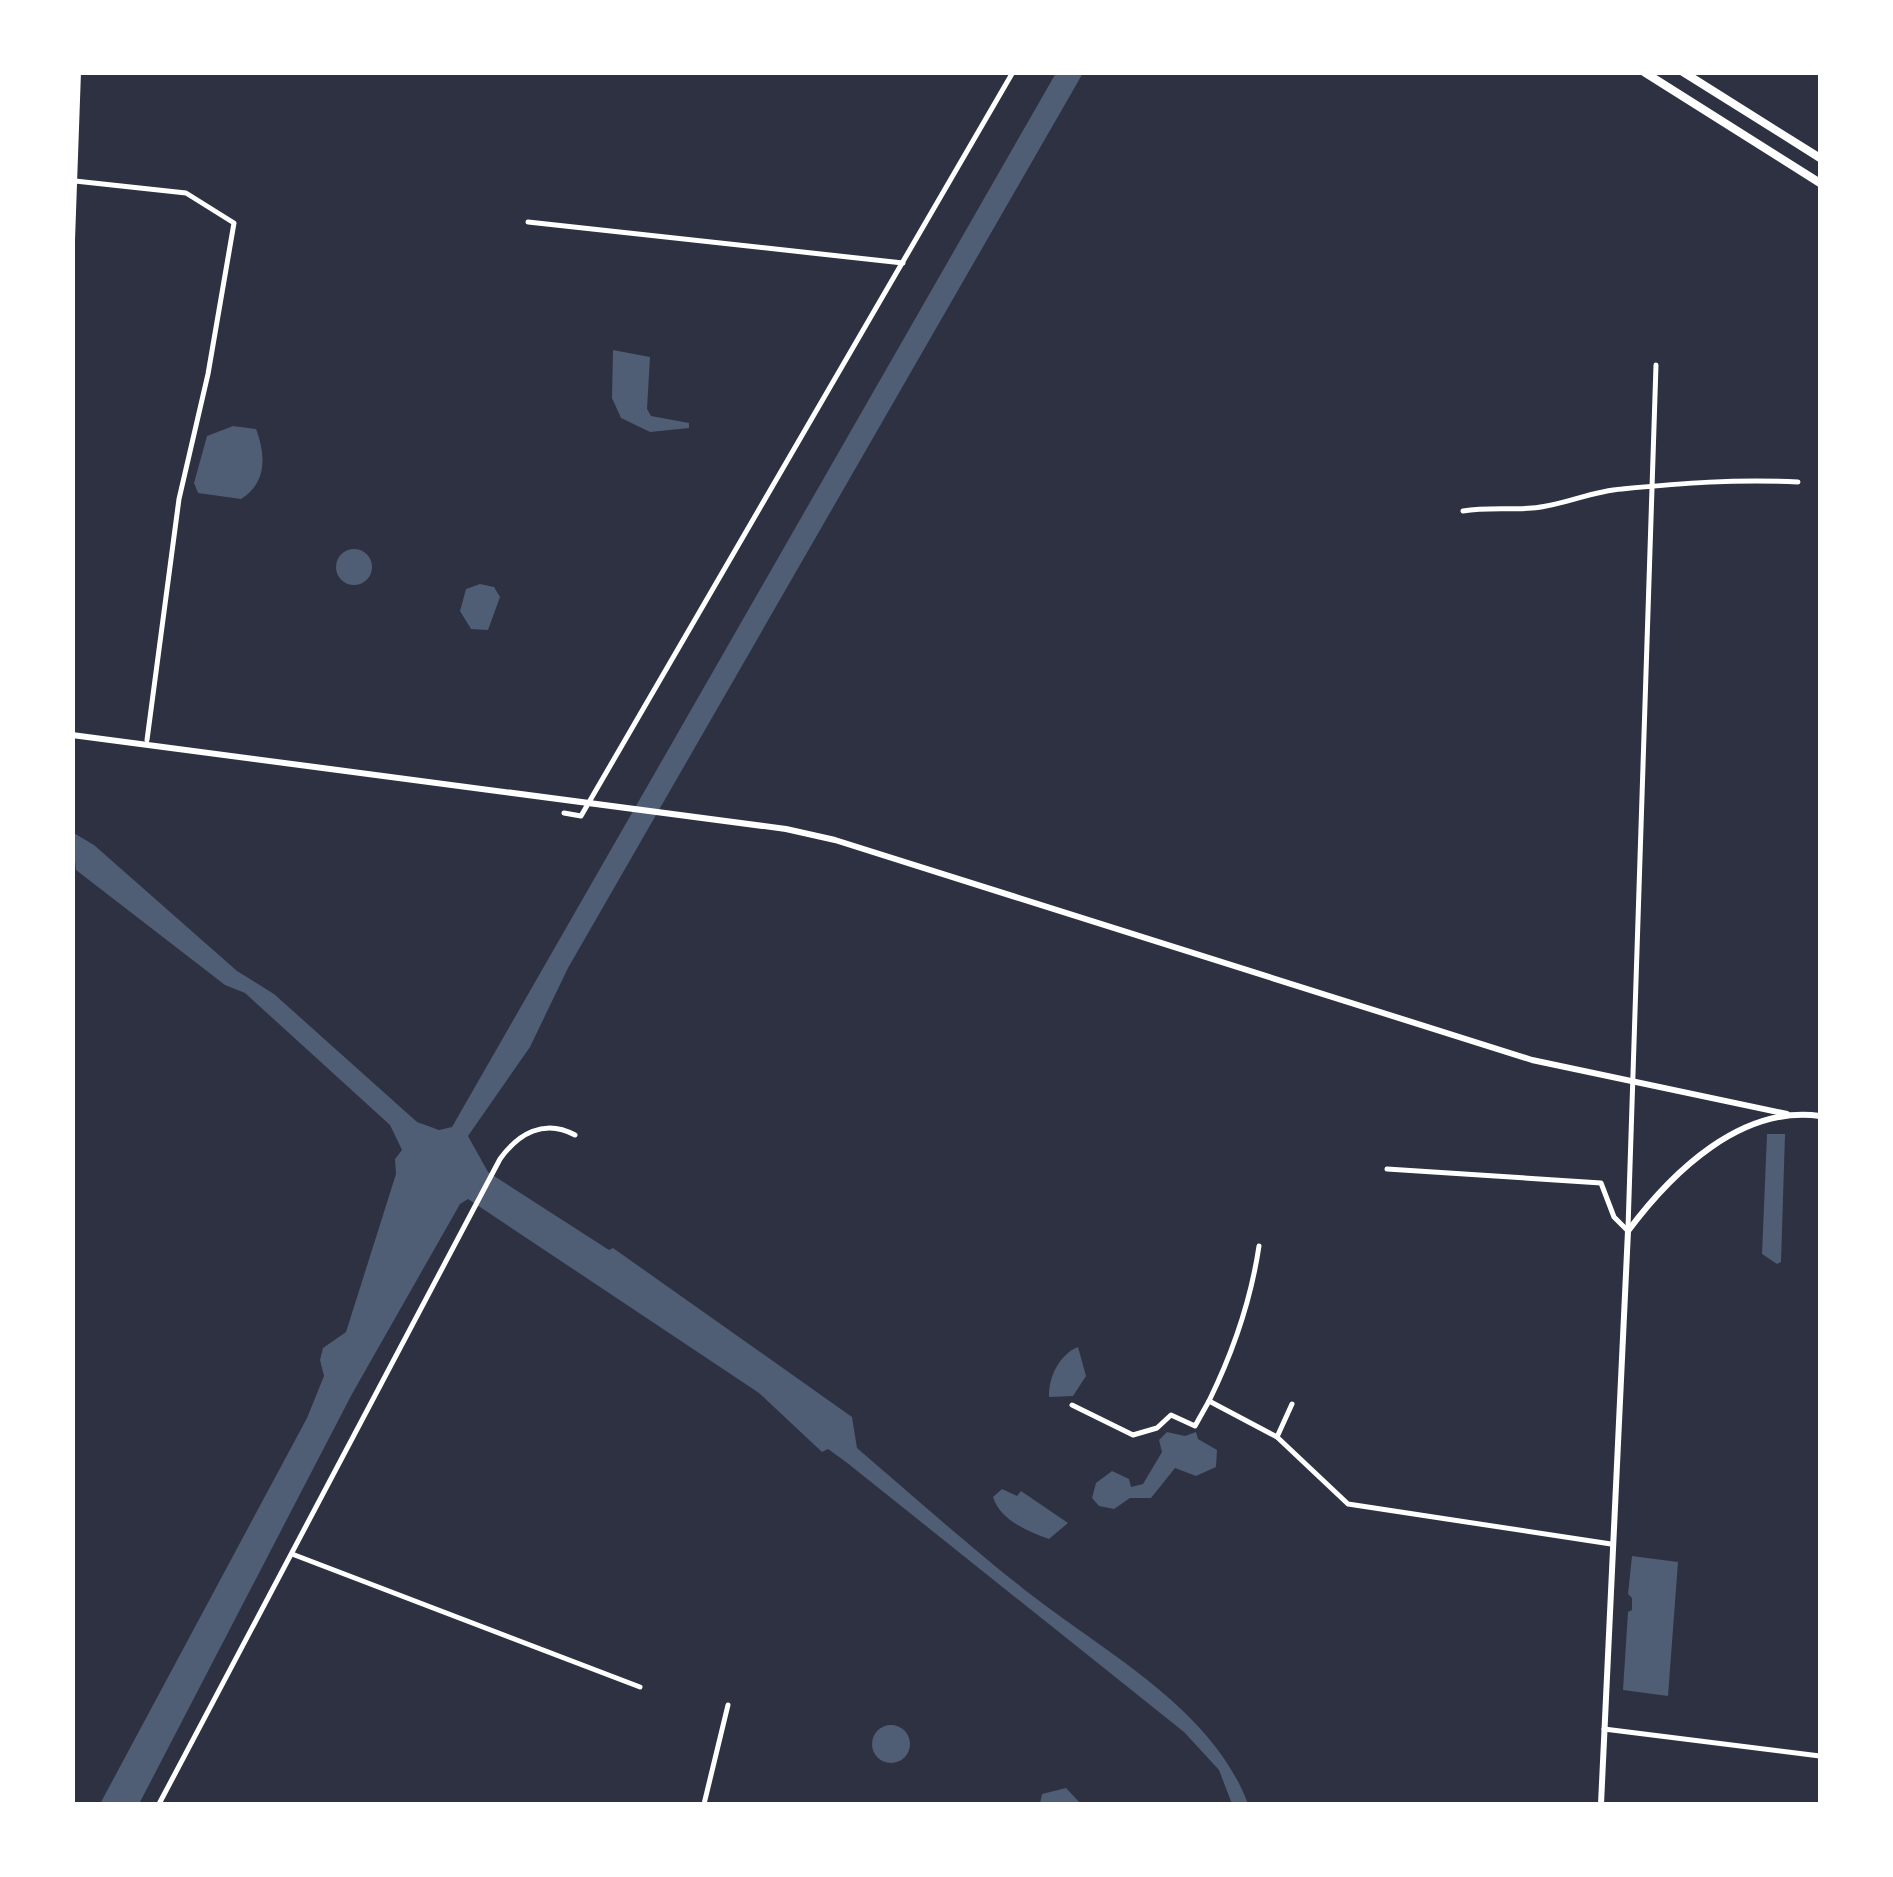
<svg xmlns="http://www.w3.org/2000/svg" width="1893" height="1877" font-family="'PT Sans',sans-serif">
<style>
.water{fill:#4f5d75}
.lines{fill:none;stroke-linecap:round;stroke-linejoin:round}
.minor{stroke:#fff;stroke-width:5}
.tertiary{stroke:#fff;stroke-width:6}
.secondary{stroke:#fff;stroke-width:6}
.primary{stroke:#fff;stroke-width:8}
</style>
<rect width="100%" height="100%" fill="#2d3142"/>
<g class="water">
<path d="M1056,73H1083L568,968L530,1047L468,1136L488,1172L609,1250L613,1248L852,1417L857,1448C911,1494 964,1542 1020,1586C1098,1649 1212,1706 1248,1804H1232L1219,1770L1184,1732L846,1462L828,1449L822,1452L759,1393L468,1199L460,1204L352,1394L139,1804H100L307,1418L324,1376L320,1360L323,1348L346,1332L396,1174L395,1159L402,1150L390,1125L245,993L225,985L76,870L72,832L94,845L237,971L274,994L417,1122L439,1130L452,1127Z"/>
<path d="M613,350L650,357L647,409L651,416L689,423V428L650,432L621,418L612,398Z"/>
<path d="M233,426L256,429C266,455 267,483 241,499L198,493L194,483L207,436Z"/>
<circle cx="354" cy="567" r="18"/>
<path d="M480,584L494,587L500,597L488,630L471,629L460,611L466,589Z"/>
<path d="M1767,1134H1785L1781,1262L1777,1264L1762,1254Z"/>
<path d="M1078,1347L1086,1376L1073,1396L1049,1397C1048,1377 1060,1354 1078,1347Z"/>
<path d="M1167,1432L1185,1436L1196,1432L1198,1439L1217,1450L1216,1467L1196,1476L1175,1468L1151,1498H1130L1114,1509L1099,1506L1092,1498L1096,1483L1112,1471L1129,1479L1131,1487L1143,1484L1162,1452L1159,1440Z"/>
<path d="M1002,1489L1017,1496L1021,1491L1068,1523L1049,1539C1027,1531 1000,1520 993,1497Z"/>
<path d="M1632,1556L1678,1562L1668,1696L1623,1690L1628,1612L1632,1610V1598L1628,1594Z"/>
<circle cx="891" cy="1744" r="19"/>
<path d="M1066,1788L1081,1804H1040L1042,1794Z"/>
</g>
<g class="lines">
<g class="minor">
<path d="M75,181L186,193L234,223L208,374L179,499L147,740"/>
<path d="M528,222L903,263"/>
<path d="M1463,511C1487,507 1509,510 1532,508C1562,506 1591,491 1622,489C1684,483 1735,479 1798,482"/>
<path d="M564,813L581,816L1013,72"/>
<path d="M1387,1169L1601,1183L1614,1217L1628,1231"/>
<path d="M1628,1228L1656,365"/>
<path d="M1209,1401C1233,1352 1251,1300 1259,1246"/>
<path d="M1072,1405L1133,1435L1157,1428L1171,1415L1195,1426L1209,1401L1277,1437L1348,1504L1611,1544"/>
<path d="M1277,1437L1292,1404"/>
<path d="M292,1554L640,1687"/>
<path d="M1604,1729L1820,1756"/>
<path d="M159,1804L500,1159C518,1134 544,1118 575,1135"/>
<path d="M704,1804L728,1705"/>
</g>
<g class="tertiary">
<path d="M72,240L78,72"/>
<path d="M72,735L786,829L835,840L1532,1060L1787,1114"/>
</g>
<path class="secondary" d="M1601,1804L1628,1231C1672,1172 1741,1105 1820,1116"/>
<g class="primary">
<path d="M1644,72L1820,183"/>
<path d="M1683,72L1820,158"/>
</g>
</g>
<rect width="1893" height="1877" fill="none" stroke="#ffffff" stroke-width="150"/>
</svg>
